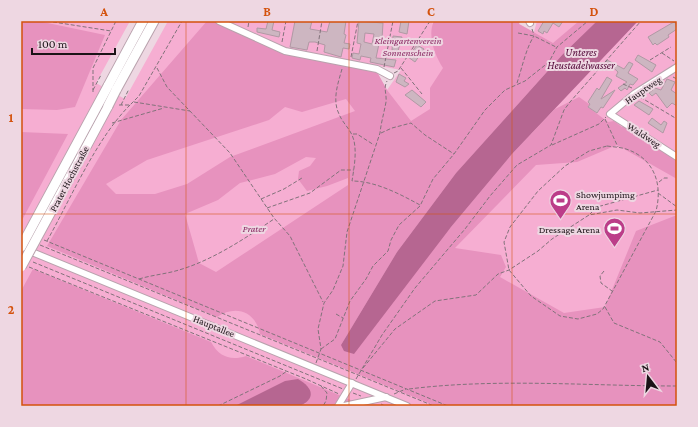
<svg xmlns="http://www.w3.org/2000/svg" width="698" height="427" font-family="'Crimson Pro',serif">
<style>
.green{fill:#f6aed2}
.forest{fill:#e792be;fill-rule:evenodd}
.water{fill:#b66691}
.building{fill:#cdb6c1;stroke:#b099a4;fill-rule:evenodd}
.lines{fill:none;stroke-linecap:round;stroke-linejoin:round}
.minor-casing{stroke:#b9a2ad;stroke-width:8}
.highway-casing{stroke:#b9a2ad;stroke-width:11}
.path{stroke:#81727a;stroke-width:1;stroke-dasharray:4 2;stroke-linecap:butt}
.minor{stroke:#fff;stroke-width:6}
.highway{stroke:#fff;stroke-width:9}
.highway-bridge-casing{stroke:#b9a2ad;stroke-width:11;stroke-linecap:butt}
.highway-bridge{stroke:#fff;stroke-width:9}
.grid{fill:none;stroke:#d4520d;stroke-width:1;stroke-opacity:0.55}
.labels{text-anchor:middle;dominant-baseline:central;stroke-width:4;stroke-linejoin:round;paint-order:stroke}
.park-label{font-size:10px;font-style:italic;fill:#8b2a64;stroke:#eed7e2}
.street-label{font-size:10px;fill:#1b1317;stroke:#eed7e2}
.poi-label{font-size:10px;fill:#1b1317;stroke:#eed7e2;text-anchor:start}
.water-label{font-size:11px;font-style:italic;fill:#510536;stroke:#eed7e2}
.neatline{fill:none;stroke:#d4520d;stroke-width:1.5}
.grid-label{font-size:13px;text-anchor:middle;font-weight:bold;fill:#d4520d}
</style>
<rect width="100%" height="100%" fill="#eed7e2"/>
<path class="green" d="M21,21H130L96,83L125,99L168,21H213L290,54L377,72L387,90L401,70L280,47L225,21H433L432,24L434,21H520L519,24L534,32L537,21H677V406H21Z"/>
<g class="forest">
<path d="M21,21H38L105,35L75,107L57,110L21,109Z"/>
<path d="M207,21H213L290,54L377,72L387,90L411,121L430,109V88L443,68C435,56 427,35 434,21H520L519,24L553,43L579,21H597L563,54L456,173L397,252L341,345L451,227L512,154L555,109L579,97L589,104L588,107L608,122L614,121L622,127L626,125L677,159V179L617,145L577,162L536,165L455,248L501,255L506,267L500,277L564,313L605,307L636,231L677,215V406H436L260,334C256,312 236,304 217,317L47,246L121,120ZM346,99L355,111L230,157L187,184L155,194H116L106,184L147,160L269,120L285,107L302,112ZM306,157L316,158L310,166L299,171L298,179L307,191L327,186L348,178V185L216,272L199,263L185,214L218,200L240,183L275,174Z"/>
<path d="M21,132L68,134L21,222Z"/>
<path d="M33,269L211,342C219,357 231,361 246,356L365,406H300L306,403L235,406H21V291Z"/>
</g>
<g class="water">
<path d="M597,21H638L512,154L451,227L354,354L344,351L341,345L397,252L456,173L563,54Z"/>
<path d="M298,379C312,387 317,398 300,406H235L285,381Z"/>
</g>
<g class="building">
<path d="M268,21H274L272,30L280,32L279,37L257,32V28L266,29Z"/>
<path d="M295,21H312L310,29L327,32L330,21H346L344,34L346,35L344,43L350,44L349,49L343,48L341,57L324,52L325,45L315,42H309L307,50L290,47Z"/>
<path d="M359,21L383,23L382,39H380L376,58L396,60L394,67L370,62L371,58L361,56L360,60L352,58L353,53L359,54L361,44L357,43ZM365,33L374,34L372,44L364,42Z"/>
<path d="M401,21H409L407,34L399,32Z"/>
<path d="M544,21H563L559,27L553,23L547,33L544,31L543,34L538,31Z"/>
<path d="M675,22L677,29L668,35L669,37L657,45L655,43L653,45L648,37L672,23Z"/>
<path d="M393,36L402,37L398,51L392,50Z"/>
<path d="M417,45L424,49L415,62L408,57Z"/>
<path d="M638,55L656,65L652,72L635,60Z"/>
<path d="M607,60L624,69L629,62L633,64L628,73L638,79L633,85L630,84L627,90L625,88L621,91L618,88L627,82L616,76L618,72L606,61Z"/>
<path d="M399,74L406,78L404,81L409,84L405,87L396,82Z"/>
<path d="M607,77L612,80L601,99L615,90L603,108L601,107L597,113L588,107L590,104L588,102L597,88L599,90Z"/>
<path d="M667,79L675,82L671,90L677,94V106L672,103L667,108L656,93L652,96L649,93L655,88L661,90Z"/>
<path d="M412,90L426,102L421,107L405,95Z"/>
<path d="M639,101L653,109L649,115L634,105Z"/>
<path d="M652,118L661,125L664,121L667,123L663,133L648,123Z"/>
</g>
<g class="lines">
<defs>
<g id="minor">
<path d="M219,21L285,51L377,69L390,76"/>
<path d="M529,21L530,23"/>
<path d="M677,67L634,94L610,114L677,157"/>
<path d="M27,250L407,406"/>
<path d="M338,406L352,383"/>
<path d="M344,406L386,397"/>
</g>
<g id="highway">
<path d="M108,86L143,21"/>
<path d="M116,90L154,21"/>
<path d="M72,173L108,106"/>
</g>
</defs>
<use href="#minor" class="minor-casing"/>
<use href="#highway" class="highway-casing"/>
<g class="path">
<path d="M47,21L111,31"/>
<path d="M248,27L249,21"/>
<path d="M532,29L534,35"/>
<path d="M518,33L534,36L556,47"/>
<path d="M282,42L286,21"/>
<path d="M317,51L322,21"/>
<path d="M662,53L674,61"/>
<path d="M351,57L358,21"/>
<path d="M650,60L671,47"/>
<path d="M384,67L393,21"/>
<path d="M157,68L167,87L230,153L274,218L290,236L323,302"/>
<path d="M401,68L422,94"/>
<path d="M342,69C338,83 332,100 339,114C342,122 349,128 352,135C358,148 354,168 352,181C375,181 400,194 420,205"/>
<path d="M394,73L398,71L430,21"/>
<path d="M673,77L677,79"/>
<path d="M517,83C522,68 526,48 534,36"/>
<path d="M623,84L632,88"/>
<path d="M93,90L101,75"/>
<path d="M93,92V68L116,21"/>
<path d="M640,97L677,119"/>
<path d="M134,102L190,111"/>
<path d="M119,105H130L139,96L182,21"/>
<path d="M121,105L129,89"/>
<path d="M605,119L618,147"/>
<path d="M112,123L164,108"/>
<path d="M381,133L392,128L411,123L425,135L454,154"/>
<path d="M353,134H357L374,145"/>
<path d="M552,145L599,124L606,117"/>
<path d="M607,146C613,147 620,147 626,149C654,158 663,184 656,211L603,309L597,314L578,319L560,316L531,296L509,270L504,242L510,227L538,191L565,166L589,151Z"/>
<path d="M659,182L664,178H669"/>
<path d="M658,193L677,207"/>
<path d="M261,199L284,189L302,178"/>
<path d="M267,208L310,193L341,170H354"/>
<path d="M590,214L597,207L658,190"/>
<path d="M44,240L448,406"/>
<path d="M47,241C71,198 96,139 130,105"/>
<path d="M40,245L434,406"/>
<path d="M33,262L343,389"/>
<path d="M29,267L306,379L339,394"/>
<path d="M604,271L600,276L601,283L612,291"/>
<path d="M139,279C152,275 166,274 179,270C213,260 244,239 274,219"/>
<path d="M605,307L614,323L660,342L677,363"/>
<path d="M336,314L343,318"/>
<path d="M321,349L335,339L350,301L366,279L373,266L388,251L391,240L399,225L420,206L433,179L454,154L485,110L505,90L525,81L549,62L557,47L588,21"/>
<path d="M316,363L321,349L318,329L324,303L333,290L343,266L347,232L380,133C381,123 384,113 386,102C387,94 383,89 387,81"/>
<path d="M363,368L395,329L435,301L476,295L498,274L509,270L538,251L552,239L589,215L617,210L640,213L677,210"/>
<path d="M356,379L382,335L415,288L465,229L490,196L517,165L551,145L564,110L570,102L641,21"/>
<path d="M321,386L327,393L326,401L323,406"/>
<path d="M409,389C497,378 588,386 677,386"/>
<path d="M353,393L361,396"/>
<path d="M394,394L406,389"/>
<path d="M381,404L385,406"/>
<path d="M218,406L280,376L287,371"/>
</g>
<use href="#minor" class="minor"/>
<use href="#highway" class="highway"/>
<defs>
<g id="highway-bridge">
<path d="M108,106L116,90"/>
<path d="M21,247L108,86"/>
<path d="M21,267L72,173"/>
</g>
</defs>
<use href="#highway-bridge" class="highway-bridge-casing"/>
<use href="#highway-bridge" class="highway-bridge"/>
</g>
<path class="grid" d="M186,21V406M349,21V406M512,21V406M21,214H677"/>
<defs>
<symbol id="stadium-pin" viewBox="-11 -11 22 30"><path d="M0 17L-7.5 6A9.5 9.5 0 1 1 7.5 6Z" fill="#bc3d89" stroke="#eed7e2"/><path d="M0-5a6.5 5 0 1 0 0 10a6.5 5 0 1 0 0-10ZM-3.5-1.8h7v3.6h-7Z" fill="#fff"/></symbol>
</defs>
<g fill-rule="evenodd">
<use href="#stadium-pin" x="548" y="188" width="25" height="34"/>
<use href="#stadium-pin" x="602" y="216" width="25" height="34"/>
</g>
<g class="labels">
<g class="park-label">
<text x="408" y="40">Kleingartenverein<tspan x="408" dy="12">Sonnenschein</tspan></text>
<text x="254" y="228">Prater</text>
</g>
<g class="street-label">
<text transform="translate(643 90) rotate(-34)">Hauptweg</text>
<text transform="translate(644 135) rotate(33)">Waldweg</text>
<text transform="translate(69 179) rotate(-62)">Prater Hochstraße</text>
<text transform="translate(214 326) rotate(22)">Hauptallee</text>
</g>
<g class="poi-label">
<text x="576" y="194">Showjumpimg<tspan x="576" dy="12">Arena</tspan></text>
<text x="600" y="229" text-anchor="end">Dressage Arena</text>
</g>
<g class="water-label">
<text x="581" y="52">Unteres<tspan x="581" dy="13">Heustadelwasser</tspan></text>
</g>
</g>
<rect width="698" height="427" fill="none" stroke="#eed7e2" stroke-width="44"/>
<g transform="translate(648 377) rotate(344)" stroke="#eed7e2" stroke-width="3" paint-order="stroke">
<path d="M0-3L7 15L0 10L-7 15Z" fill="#1b1317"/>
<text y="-6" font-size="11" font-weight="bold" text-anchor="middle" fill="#1b1317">N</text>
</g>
<path d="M32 48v6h83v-6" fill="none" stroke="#1b1317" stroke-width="2"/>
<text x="38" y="48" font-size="12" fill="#1b1317" stroke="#eed7e2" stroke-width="3" paint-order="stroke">100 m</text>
<rect x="22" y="22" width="654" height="383" class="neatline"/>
<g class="grid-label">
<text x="104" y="16">A</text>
<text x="267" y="16">B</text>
<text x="431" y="16">C</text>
<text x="594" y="16">D</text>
<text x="11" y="122">1</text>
<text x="11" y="314">2</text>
</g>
</svg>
